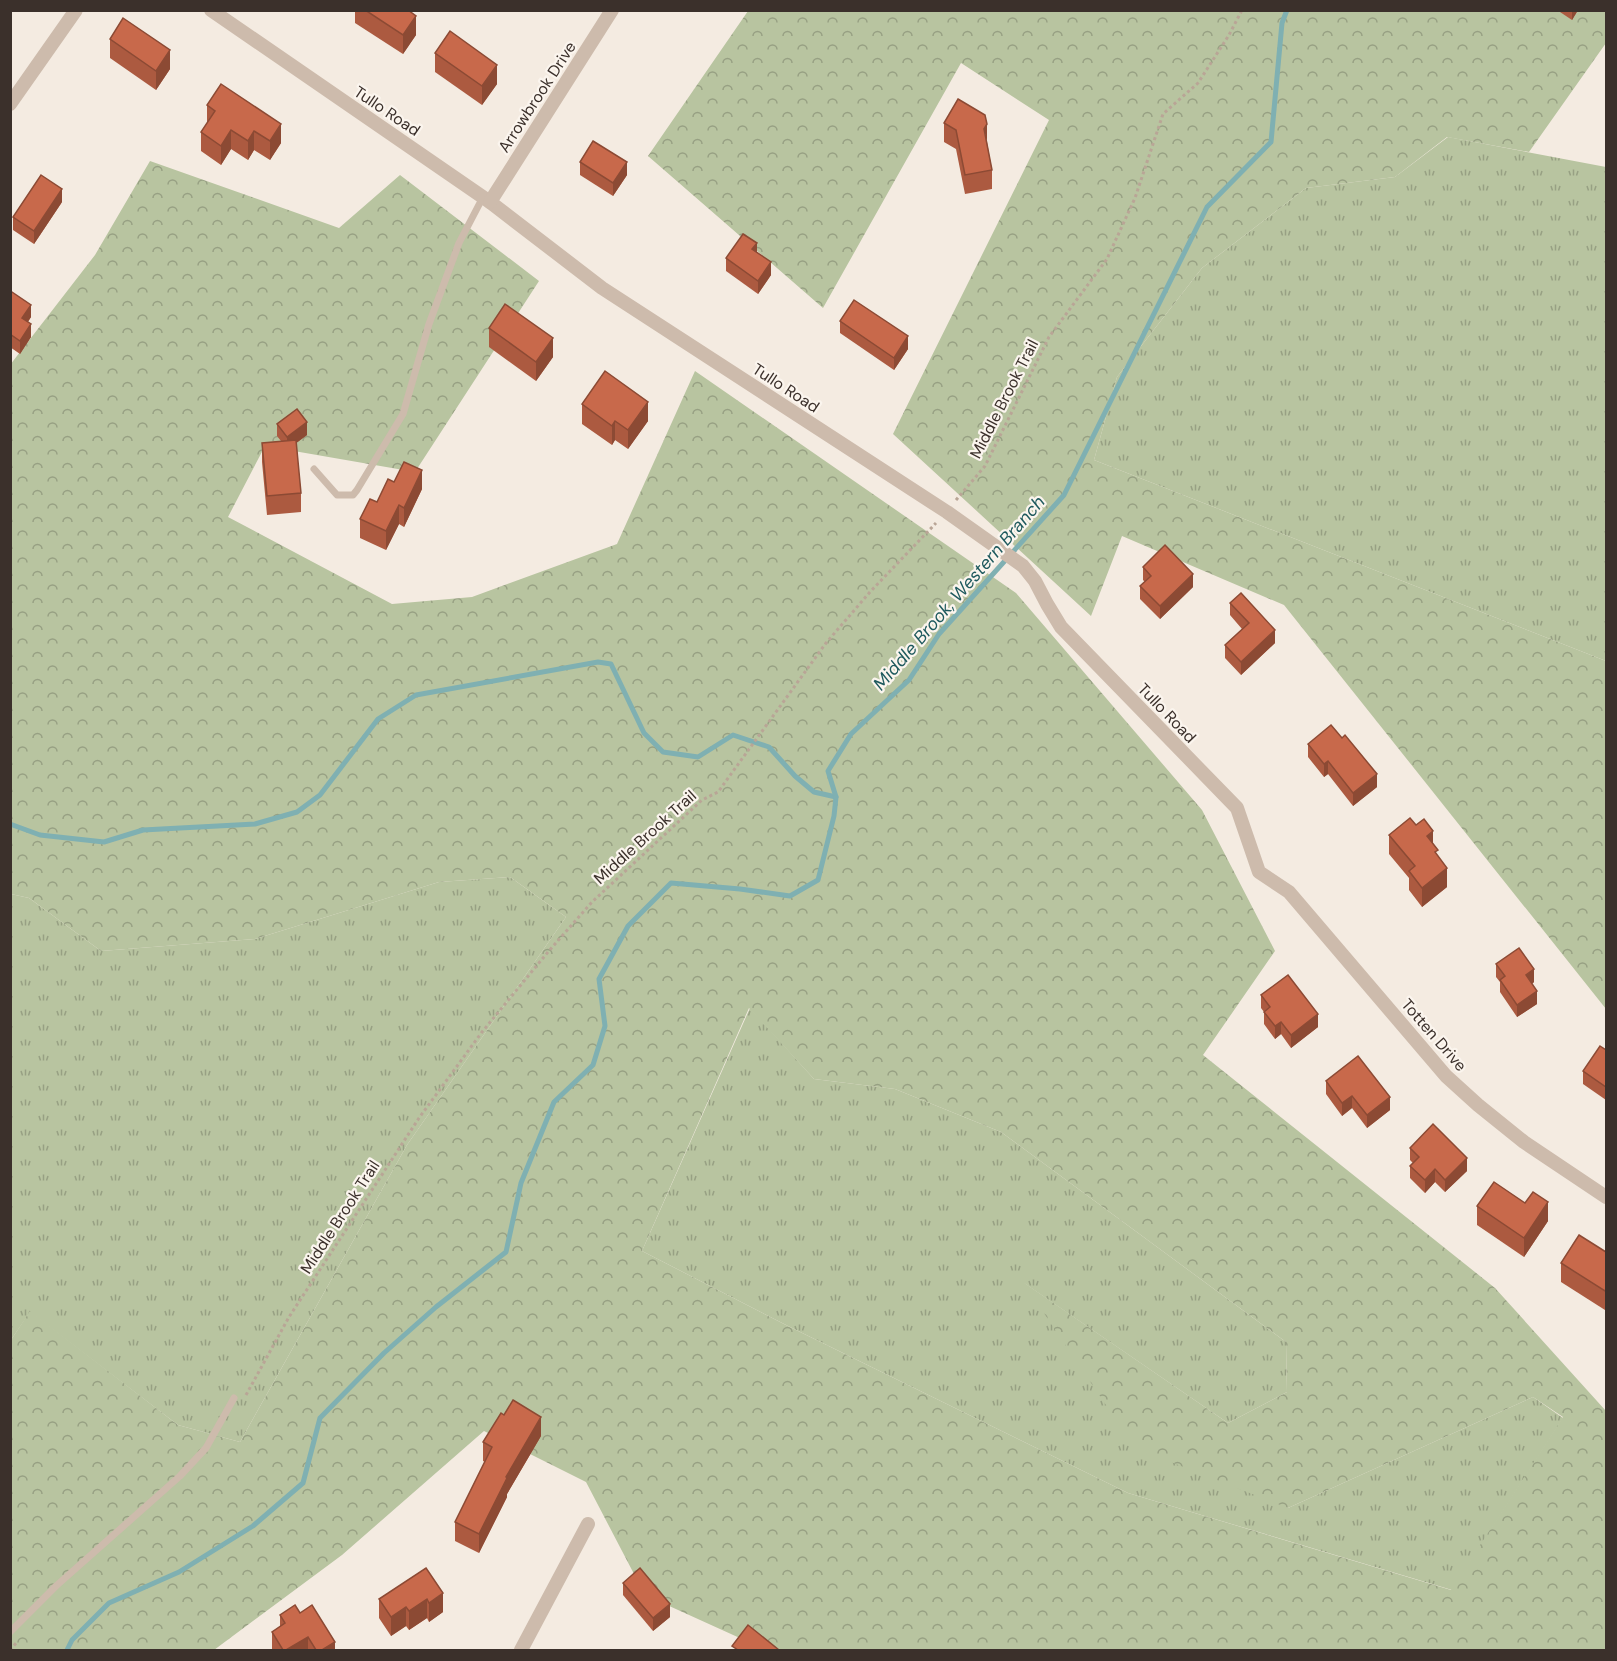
<svg xmlns="http://www.w3.org/2000/svg" width="1617" height="1661" font-family="'DM Sans',sans-serif">
<style>
.grass{fill:url(#grass-tufts)}
.forest{fill:url(#forest-crowns);fill-rule:evenodd}
.lines{fill:none;stroke-linecap:round;stroke-linejoin:round}
.stream{stroke:#7fb0b2;stroke-width:5}
.path{stroke:#b9a596;stroke-width:3;stroke-dasharray:3 3;stroke-linecap:butt}
.service{stroke:#cdbbac;stroke-width:7}
.minor{stroke:#cdbbac;stroke-width:14}
.wall{fill:#ac5a40}
.shaded-wall{fill:#8c4a34}
.building{fill:#c8694b;stroke:#8c4a34;stroke-width:1.5}
.labels{text-anchor:middle;dominant-baseline:central;stroke-width:4.5;stroke-linejoin:round;paint-order:stroke}
.street-label{font-size:16px;fill:#3b302b;stroke:#fbf5ee}
.water-label{font-size:18px;font-style:italic;fill:#1f5a5e;stroke:#fbf5ee}
</style>
<defs>
<pattern id="grass-tufts" width="24" height="20" patternUnits="userSpaceOnUse" patternTransform="scale(1.5)"><rect width="24" height="20" fill="#b8c4a0"/><path d="M3 7l-1-3M5 7V3M7 7l1-3M15 17l-1-3M17 17v-4M19 17l1-3" fill="none" stroke="#97a083"/></pattern>
<pattern id="forest-crowns" width="20" height="18" patternUnits="userSpaceOnUse" patternTransform="scale(1.5)"><rect width="20" height="18" fill="#b8c4a0"/><path d="M2 6a3 3 0 1 1 6 0M12 15a3 3 0 1 1 6 0" fill="none" stroke="#97a083"/></pattern>
</defs>
<rect width="100%" height="100%" fill="#f4ebe1"/>
<g class="grass">
<path d="M1448,137L1606,167V661L1094,460L1117,377L1202,268L1306,188L1395,177Z"/>
<path d="M510,877L566,917L407,1145L240,1442L178,1425L30,1312L11,1340V894L29,898L101,951L255,939L439,882Z"/>
<path d="M750,1008L814,1079L895,1089L1001,1132L1286,1342L1287,1392L1228,1423L1024,1283L1288,1508L1533,1397L1563,1418L1452,1590L1128,1493L788,1326L642,1251Z"/>
</g>
<g class="forest">
<path d="M748,11H1606V43L1529,152L1447,137L1395,177L1306,188L1202,268L1117,377L1094,460L1606,661V1009L1284,605L1122,536L1091,616L893,434L1049,120L961,63L823,308L648,156Z"/>
<path d="M150,161L339,228L400,175L539,281L415,472L265,446L228,517L392,604L472,597L617,544L695,371L1016,593L1202,810L1275,951L1203,1055L1495,1288L1606,1411V1650H766L645,1595L586,1482L484,1431L342,1555L214,1650H11V1340L30,1311L178,1425L240,1442L407,1145L566,917L510,877L439,882L255,939L101,951L29,898L11,894L10,365L95,255ZM749,1008L814,1079L895,1089L1001,1132L1286,1342L1287,1392L1228,1423L1023,1282L1135,1448L1288,1508L1533,1397L1563,1417L1451,1590L1128,1493L788,1326L642,1251Z"/>
</g>
<g class="lines">
<g class="stream">
<path d="M10,824L40,835L104,842L143,830L255,824L297,812L320,795L378,719L416,695L598,662L611,664L644,733L663,752L698,757L733,735L769,747L795,776L814,792L836,797"/>
<path d="M67,1650L72,1640L109,1603L179,1572L253,1526L303,1483L320,1418L384,1353L436,1307L506,1252L521,1183L554,1102L593,1065L605,1026L599,979L628,926L671,883L740,889L790,896L818,880L834,816L836,797L828,771L851,734L909,680L939,634L1064,495L1207,207L1271,142L1282,23L1287,10"/>
</g>
<g class="path">
<path d="M956,500L985,466L1049,337L1107,259L1135,198L1163,114L1198,83L1229,35L1242,10"/>
<path d="M246,1395L289,1317L419,1118L482,1032L548,952L592,902L702,800L718,792L826,643L870,592L936,523"/>
<path d="M10,1650L17,1642"/>
</g>
<g class="service">
<path d="M314,469L337,495H353L357,490L403,414L429,324L459,243L483,197"/>
<path d="M10,1632L56,1586L180,1476L206,1448L234,1398"/>
</g>
<g class="minor">
<path d="M211,10L490,202L602,288L947,512L1023,566L1035,581L1047,604L1061,627L1237,808L1259,872L1289,892L1446,1076L1478,1105L1524,1142L1606,1197"/>
<path d="M10,104L76,10"/>
<path d="M490,202L612,10"/>
<path d="M521,1650L588,1524"/>
</g>
</g>
<g class="wall">
<path d="M355,10H408L416,35L403,54L355,23Z"/>
<path d="M1557,10H1578L1572,20Z"/>
<path d="M110,39L170,69L156,90L110,58Z"/>
<path d="M435,53L497,84L482,105L435,72Z"/>
<path d="M207,105L281,143L270,160L254,150L248,160L231,149L221,165L201,151V132L207,123Z"/>
<path d="M944,123L987,142L992,170V189L965,194L956,149L944,142Z"/>
<path d="M580,162L627,175L613,196L580,175Z"/>
<path d="M62,202L34,244L13,230V217Z"/>
<path d="M726,258L771,275L758,294L726,271Z"/>
<path d="M10,295L31,317L28,322L31,337L20,354L10,347Z"/>
<path d="M840,321L908,349L894,370L840,333Z"/>
<path d="M489,328L553,357L536,381L489,347Z"/>
<path d="M582,404L648,421L628,449L615,440L612,445L582,424Z"/>
<path d="M277,424L307,435L296,443L301,493V512L267,515L262,462V443L281,441L277,436Z"/>
<path d="M394,482L422,489L404,527L399,524L386,550L360,538V519L377,502Z"/>
<path d="M1143,567L1193,587L1160,619L1140,599V586L1145,582L1143,580Z"/>
<path d="M1230,603L1275,643L1241,675L1225,658V645L1242,629L1230,615Z"/>
<path d="M1342,738L1377,787L1353,806L1328,774L1324,777L1308,757V744Z"/>
<path d="M1416,825L1433,844L1447,887L1422,907L1409,890V878L1389,854V835Z"/>
<path d="M1496,964L1534,982L1532,984L1537,1004L1517,1017L1500,992V982L1496,977Z"/>
<path d="M1261,995L1318,1027L1291,1048L1281,1034L1275,1039L1264,1024V1012L1261,1008Z"/>
<path d="M1606,1050V1100L1583,1084V1071Z"/>
<path d="M1326,1081L1390,1110L1367,1128L1352,1108L1342,1116L1326,1094Z"/>
<path d="M1410,1148L1467,1171L1445,1192L1435,1182L1425,1193L1410,1178V1166L1413,1163L1410,1160Z"/>
<path d="M1477,1206L1548,1221L1524,1257L1477,1225Z"/>
<path d="M1606,1252L1605,1310L1561,1282V1263Z"/>
<path d="M541,1436L507,1494V1497L479,1553L455,1541V1522L485,1462L483,1461V1442Z"/>
<path d="M426,1568L443,1612L429,1622L427,1618L409,1630L406,1626L391,1636L379,1618V1599Z"/>
<path d="M623,1583L670,1617L653,1631L623,1595Z"/>
<path d="M300,1613L335,1650H272V1632L280,1627V1615Z"/>
</g>
<g class="shaded-wall">
<path d="M1572,10H1578L1572,20Z"/>
<path d="M416,16V35L403,54V35Z"/>
<path d="M170,50V69L156,90V71Z"/>
<path d="M497,65V84L482,105V86Z"/>
<path d="M281,124V143L270,160V141Z"/>
<path d="M987,124V143L984,129Z"/>
<path d="M231,130V149L221,165V146Z"/>
<path d="M254,131V150L248,160V141Z"/>
<path d="M627,162V175L613,196V183Z"/>
<path d="M62,189V202L34,244V231Z"/>
<path d="M757,243V256L752,249Z"/>
<path d="M771,262V275L758,294V281Z"/>
<path d="M31,305V317L22,330V318Z"/>
<path d="M31,324V337L20,354V341Z"/>
<path d="M908,336V349L894,370V358Z"/>
<path d="M553,338V357L536,381V362Z"/>
<path d="M648,402V421L628,449V430Z"/>
<path d="M615,421V440L612,445V426Z"/>
<path d="M307,422V435L287,450V437Z"/>
<path d="M422,470V489L404,527V508Z"/>
<path d="M399,505V524L386,550V531Z"/>
<path d="M1193,574V587L1160,619V606Z"/>
<path d="M1275,630V643L1241,675V662Z"/>
<path d="M1328,761V774L1324,777V764Z"/>
<path d="M1377,774V787L1353,806V793Z"/>
<path d="M1433,831V850L1427,836Z"/>
<path d="M1447,868V887L1422,907V888Z"/>
<path d="M1534,969V982L1526,988V975Z"/>
<path d="M1537,991V1004L1517,1017V1005Z"/>
<path d="M1318,1014V1027L1291,1048V1035Z"/>
<path d="M1281,1022V1034L1275,1039V1026Z"/>
<path d="M1352,1096V1108L1342,1116V1103Z"/>
<path d="M1390,1097V1110L1367,1128V1115Z"/>
<path d="M1467,1158V1171L1445,1192V1180Z"/>
<path d="M1435,1169V1182L1425,1193V1180Z"/>
<path d="M1548,1202V1221L1524,1257V1238Z"/>
<path d="M1606,1289V1308L1605,1310V1291Z"/>
<path d="M541,1417V1436L507,1494V1497L479,1553V1534L506,1477Z"/>
<path d="M443,1593V1612L429,1622V1603Z"/>
<path d="M427,1599V1618L409,1630V1611Z"/>
<path d="M670,1604V1617L653,1631V1618Z"/>
<path d="M406,1607V1626L391,1636V1617Z"/>
<path d="M308,1637V1650H286Z"/>
<path d="M335,1642V1650H322Z"/>
</g>
<g class="building">
<path d="M365,10H408L416,16L403,35Z"/>
<path d="M123,18L170,50L156,71L110,39Z"/>
<path d="M450,31L497,65L482,86L435,53Z"/>
<path d="M221,84L281,124L270,141L254,131L248,141L231,130L221,146L201,132L215,111L207,105Z"/>
<path d="M958,99L985,115L987,124L984,129L992,170L965,175L956,130L944,123Z"/>
<path d="M593,141L627,162L613,183L580,162Z"/>
<path d="M41,175L62,189L34,231L13,217Z"/>
<path d="M743,234L757,243L752,249L771,262L758,281L726,258Z"/>
<path d="M12,292L31,305L22,318L31,324L20,341L10,334V295Z"/>
<path d="M854,300L908,336L894,358L840,321Z"/>
<path d="M505,304L553,338L536,362L489,328Z"/>
<path d="M605,371L648,402L628,430L615,421L612,426L582,404Z"/>
<path d="M297,409L307,422L287,437L277,424Z"/>
<path d="M296,440L301,493L267,496L262,443Z"/>
<path d="M404,462L422,470L404,508L399,505L386,531L360,519L370,499L377,502L388,479L394,482Z"/>
<path d="M1165,545L1193,574L1160,606L1140,586L1151,576L1143,567Z"/>
<path d="M1241,593L1275,630L1241,662L1225,645L1249,623L1230,603Z"/>
<path d="M1331,725L1342,738L1345,735L1377,774L1353,793L1328,761L1324,764L1308,744Z"/>
<path d="M1410,818L1416,825L1424,819L1433,831L1427,836L1438,850L1435,852L1447,868L1422,888L1409,871L1415,866L1389,835Z"/>
<path d="M1519,948L1534,969L1526,975L1537,991L1517,1005L1500,980L1505,976L1496,964Z"/>
<path d="M1288,975L1318,1014L1291,1035L1281,1022L1275,1026L1264,1012L1270,1007L1261,995Z"/>
<path d="M1600,1046L1606,1050V1087L1583,1071Z"/>
<path d="M1358,1056L1390,1097L1367,1115L1352,1096L1342,1103L1326,1081Z"/>
<path d="M1433,1124L1467,1158L1445,1180L1435,1169L1425,1180L1410,1166L1419,1157L1410,1148Z"/>
<path d="M1494,1182L1525,1203L1533,1192L1548,1202L1524,1238L1477,1206Z"/>
<path d="M1579,1235L1606,1252V1289L1605,1291L1561,1263Z"/>
<path d="M513,1400L541,1417L506,1477L507,1478L479,1534L455,1522L492,1447L483,1442L501,1413L504,1415Z"/>
<path d="M426,1568L443,1593L429,1603L427,1599L409,1611L406,1607L391,1617L379,1599Z"/>
<path d="M640,1568L670,1604L653,1618L623,1583Z"/>
<path d="M295,1605L300,1613L312,1605L335,1642L322,1650H316L308,1637L286,1650H283L272,1632L285,1623L280,1615Z"/>
<path d="M748,1625L779,1650H738L732,1646Z"/>
</g>
<g class="labels">
<g class="street-label">
<text transform="translate(537 97) rotate(-57)">Arrowbrook Drive</text>
<text transform="translate(387 111) rotate(34)">Tullo Road</text>
<text transform="translate(786 388) rotate(33)">Tullo Road</text>
<text transform="translate(1004 399) rotate(-63)">Middle Brook Trail</text>
<text transform="translate(1167 713) rotate(46)">Tullo Road</text>
<text transform="translate(645 837) rotate(-42)">Middle Brook Trail</text>
<text transform="translate(1434 1035) rotate(49)">Totten Drive</text>
<text transform="translate(340 1217) rotate(-57)">Middle Brook Trail</text>
</g>
<g class="water-label">
<text transform="translate(959 593) rotate(-49)">Middle Brook, Western Branch</text>
</g>
</g>
<rect width="1617" height="1661" fill="none" stroke="#3b302b" stroke-width="24"/>
</svg>
